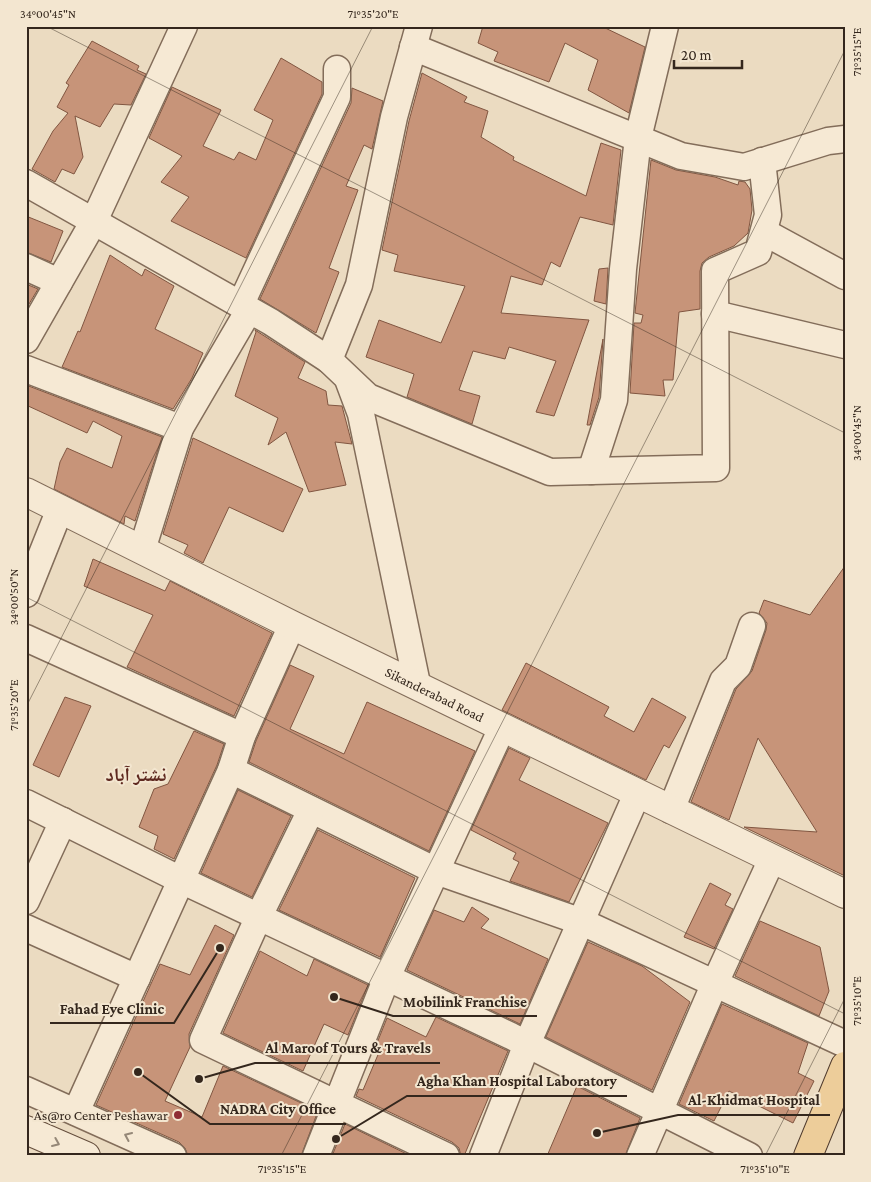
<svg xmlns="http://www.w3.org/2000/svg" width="871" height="1182" font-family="'Crimson Pro','Noto Naskh Arabic',serif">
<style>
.building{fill:#c79479;stroke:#815641}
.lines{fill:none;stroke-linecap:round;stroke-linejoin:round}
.minor-casing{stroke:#836d5a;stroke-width:29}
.tertiary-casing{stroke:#836d5a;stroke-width:30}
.secondary-casing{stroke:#654e3d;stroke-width:30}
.primary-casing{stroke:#513c2e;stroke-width:30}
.minor{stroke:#f6e9d4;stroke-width:26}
.tertiary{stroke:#f6e9d4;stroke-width:28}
.secondary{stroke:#f6e9d4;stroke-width:28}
.primary{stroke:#edcd9a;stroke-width:28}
.oneway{stroke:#958878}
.ticks{fill:none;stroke:#34271d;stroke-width:1;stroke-opacity:0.45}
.poi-dot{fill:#8f2d35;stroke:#f3e6d0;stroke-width:2}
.labels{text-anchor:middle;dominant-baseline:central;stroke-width:4;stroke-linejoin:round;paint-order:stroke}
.street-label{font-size:14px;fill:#34271d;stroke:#f3e6d0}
.poi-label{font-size:14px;fill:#34271d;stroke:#f3e6d0;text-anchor:end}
.district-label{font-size:19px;font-weight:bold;fill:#5e281f;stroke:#f3e6d0}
.leader{fill:none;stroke:#34271d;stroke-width:2}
.callout-dot{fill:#34271d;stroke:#f3e6d0;stroke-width:2}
.callout-label{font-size:15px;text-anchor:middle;font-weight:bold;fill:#34271d;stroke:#f3e6d0;stroke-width:4;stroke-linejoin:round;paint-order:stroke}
.neatline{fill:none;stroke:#34271d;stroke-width:2}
.ticks-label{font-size:12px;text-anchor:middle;fill:#34271d}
</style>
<rect width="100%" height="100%" fill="#ebdbc1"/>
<g class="building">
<path d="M483,26H601L645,47L629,113L588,90L598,60L565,43L549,82L494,61L498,52L478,43Z"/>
<path d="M92,41L139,66L137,70L146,74L131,105L114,104L100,127L75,116L83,157L74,174L62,169L55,182L32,169L53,131L68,113L57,107L69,85L66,83Z"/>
<path d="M281,58L322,82V94L246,258L171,221L189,197L161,182L182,156L149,138L172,87L221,110L203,146L234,160L239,152L256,160L273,120L254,110Z"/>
<path d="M422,73L467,97L464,102L488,111L481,137L514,157L513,160L586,196L601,143L621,150L613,225L580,217L560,267L551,262L542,285L511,276L501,313L589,320L554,416L536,412L556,361L509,347L505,359L473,351L459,390L480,396L472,424L407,397L414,374L366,357L379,320L441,343L465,286L394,271L398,255L382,250L409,121Z"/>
<path d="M352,88L383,101L372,149L364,145L346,186L358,190L329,268L339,272L316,333L260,299L351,103Z"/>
<path d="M651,160L676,170L715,177L738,185L739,181L745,182L750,189L752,210L748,233L734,246L709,257L702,263L700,271V309L679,312L673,380H663L665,396L630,393L634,323H641L643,315L635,313Z"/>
<path d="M26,216L63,231L51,262L26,252Z"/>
<path d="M110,255L142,276L145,269L174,286L155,329L203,353L192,378L173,409L62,367L78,331L80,332Z"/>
<path d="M608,268L606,304L594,301L599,269Z"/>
<path d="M26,284L38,289L26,309Z"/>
<path d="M255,330L305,362L298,378L326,391L328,405L342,406L352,444L335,442L346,485L309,492L286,432L268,445L278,418L235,396L256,332Z"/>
<path d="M603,339L599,397L590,425H587Z"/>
<path d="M26,385L162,437L135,521L125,516L124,524L54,489L60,462L67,448L112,468L122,436L93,421L87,433L26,405Z"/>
<path d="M193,438L303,489L283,532L229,507L203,563L184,553L188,545L163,534Z"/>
<path d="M93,559L165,591L170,581L272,633L234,716L127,667L153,615L84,586Z"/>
<path d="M845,566V876L744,827L817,832L758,738L729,820L691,802L736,689L752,671L766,630L767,623L759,613L764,600L810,615Z"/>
<path d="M526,663L609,707L604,716L634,732L652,698L686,717L669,748L664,745L646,780L502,710Z"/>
<path d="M290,665L314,676L290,729L344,754L367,702L475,751L429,851L249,762L256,741Z"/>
<path d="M65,697L91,706L59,777L33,765Z"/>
<path d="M194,731L224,744L217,765L174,859L154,849L158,836L139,827L154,789L168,784Z"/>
<path d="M509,748L530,758L519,780L608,823L569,902L510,881L519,862L513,859L516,853L471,830Z"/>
<path d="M238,790L291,816L252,897L201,873Z"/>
<path d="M318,830L415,878L380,957L279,910Z"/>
<path d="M710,883L731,894L725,905L733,909L714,949L684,937Z"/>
<path d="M472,907L489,919L481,928L548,959L520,1024L407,970L434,910L464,922Z"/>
<path d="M760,921L820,947L829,991L819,1016L735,976Z"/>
<path d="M215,925L234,935L189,1034L190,1047L165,1101L202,1117L223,1066L318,1111L301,1156H188L185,1148L179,1142L96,1105L160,964L190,975Z"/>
<path d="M588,942L642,966L690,1002L652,1090L546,1037Z"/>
<path d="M260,951L307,976L314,959L368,985L348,1035L324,1024L303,1071L223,1033Z"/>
<path d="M722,1004L808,1043L798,1073L814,1081L793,1123L729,1091L714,1121L679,1104Z"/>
<path d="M436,1017L508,1051L464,1156H461L459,1148L452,1142L356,1096L359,1089L363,1090L380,1050L375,1048L387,1018L426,1037Z"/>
<path d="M577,1086L640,1118L625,1156H547Z"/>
<path d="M345,1124L411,1156H332Z"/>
</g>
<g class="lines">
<defs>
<g id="minor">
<path d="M413,47L681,156L744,167L828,141L845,139"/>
<path d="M26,183L271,322L329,360L368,397L550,472L716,468L715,271L758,252L768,215L762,161"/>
<path d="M764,232L845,276"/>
<path d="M26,267L59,282"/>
<path d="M241,304L337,97V69"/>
<path d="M715,314L845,345"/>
<path d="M26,340L94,221L184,26"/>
<path d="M329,360L359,285L394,117L419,26"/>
<path d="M26,369L180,428"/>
<path d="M349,382L361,414L417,684"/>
<path d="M591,471L614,400L623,269L638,138L665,26"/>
<path d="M142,550L180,428L249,310"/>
<path d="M26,594L60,509"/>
<path d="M26,638L242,736"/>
<path d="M231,770L436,871L582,922L845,1044"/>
<path d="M26,803L181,880L511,1036L749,1156"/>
<path d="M311,810L259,916L203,1040L446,1156"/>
<path d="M671,810L723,681L738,666L752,626"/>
<path d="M26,901L63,821"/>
<path d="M26,928L137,978"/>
<path d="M26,1090L173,1156"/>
<path d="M76,1112L231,770L242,736L292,625"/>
<path d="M316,1156L387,977L502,728"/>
<path d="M483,1156L527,1044L637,794"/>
<path d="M640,1156L715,983L772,859"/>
</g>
<g id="tertiary">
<path id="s1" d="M26,492L292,625L845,894"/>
</g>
<path id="secondary" d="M26,1130L86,1156"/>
<path id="primary" d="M808,1156L845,1066"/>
</defs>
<use href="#minor" class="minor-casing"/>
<use href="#tertiary" class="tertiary-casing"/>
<use href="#secondary" class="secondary-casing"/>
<use href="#primary" class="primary-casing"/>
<use href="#minor" class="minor"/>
<use href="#tertiary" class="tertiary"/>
<use href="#secondary" class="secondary"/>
<use href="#primary" class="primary"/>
</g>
<defs><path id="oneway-chevron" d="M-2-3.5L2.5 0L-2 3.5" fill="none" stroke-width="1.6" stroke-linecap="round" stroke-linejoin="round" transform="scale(1.25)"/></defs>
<g class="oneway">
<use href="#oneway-chevron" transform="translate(128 1136) rotate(-156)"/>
<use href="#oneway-chevron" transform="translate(56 1143) rotate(23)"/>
</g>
<path class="ticks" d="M46,26L845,433M26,597L845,1014M26,707L373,26M281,1156L845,50M765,1156L845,998"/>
<circle class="poi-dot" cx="178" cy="1115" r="5"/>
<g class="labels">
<g class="street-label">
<text stroke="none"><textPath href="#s1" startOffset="456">Sikanderabad Road</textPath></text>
</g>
<g class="poi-label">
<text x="168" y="1115">As@ro Center Peshawar</text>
</g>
<g class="district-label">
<text x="136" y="774">نشتر آباد</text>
</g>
</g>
<path class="leader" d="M334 997L393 1016H537M220 948L174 1023H50M199 1079L255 1063H440M336 1139L407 1096H627M597 1133L678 1115H830M138 1072L210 1124H346"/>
<g class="callout-dot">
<circle cx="334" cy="997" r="5"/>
<circle cx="220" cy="948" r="5"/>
<circle cx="199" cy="1079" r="5"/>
<circle cx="336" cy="1139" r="5"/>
<circle cx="597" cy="1133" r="5"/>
<circle cx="138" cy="1072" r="5"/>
</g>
<g class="callout-label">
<text x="465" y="1007">Mobilink Franchise</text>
<text x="112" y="1014">Fahad Eye Clinic</text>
<text x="348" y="1053">Al Maroof Tours &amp; Travels</text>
<text x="517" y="1086">Agha Khan Hospital Laboratory</text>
<text x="754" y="1105">Al-Khidmat Hospital</text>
<text x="278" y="1114">NADRA City Office</text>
</g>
<rect width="871" height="1182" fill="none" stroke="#f3e6d0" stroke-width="55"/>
<path d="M674 60v8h68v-8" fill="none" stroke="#34271d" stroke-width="2.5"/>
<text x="681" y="60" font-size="15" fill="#34271d" stroke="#f3e6d0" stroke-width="4" paint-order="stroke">20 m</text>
<rect x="28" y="28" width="816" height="1126" class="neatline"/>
<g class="ticks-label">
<text x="48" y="18">34°00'45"N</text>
<text x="373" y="18">71°35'20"E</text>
<text transform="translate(857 52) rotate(-90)" y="4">71°35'15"E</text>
<text transform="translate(857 433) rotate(-90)" y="4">34°00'45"N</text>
<text transform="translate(14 597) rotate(-90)" y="4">34°00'50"N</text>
<text transform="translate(14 705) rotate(-90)" y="4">71°35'20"E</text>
<text transform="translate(857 1001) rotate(-90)" y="4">71°35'10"E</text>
<text x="282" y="1173">71°35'15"E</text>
<text x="765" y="1173">71°35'10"E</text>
</g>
</svg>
